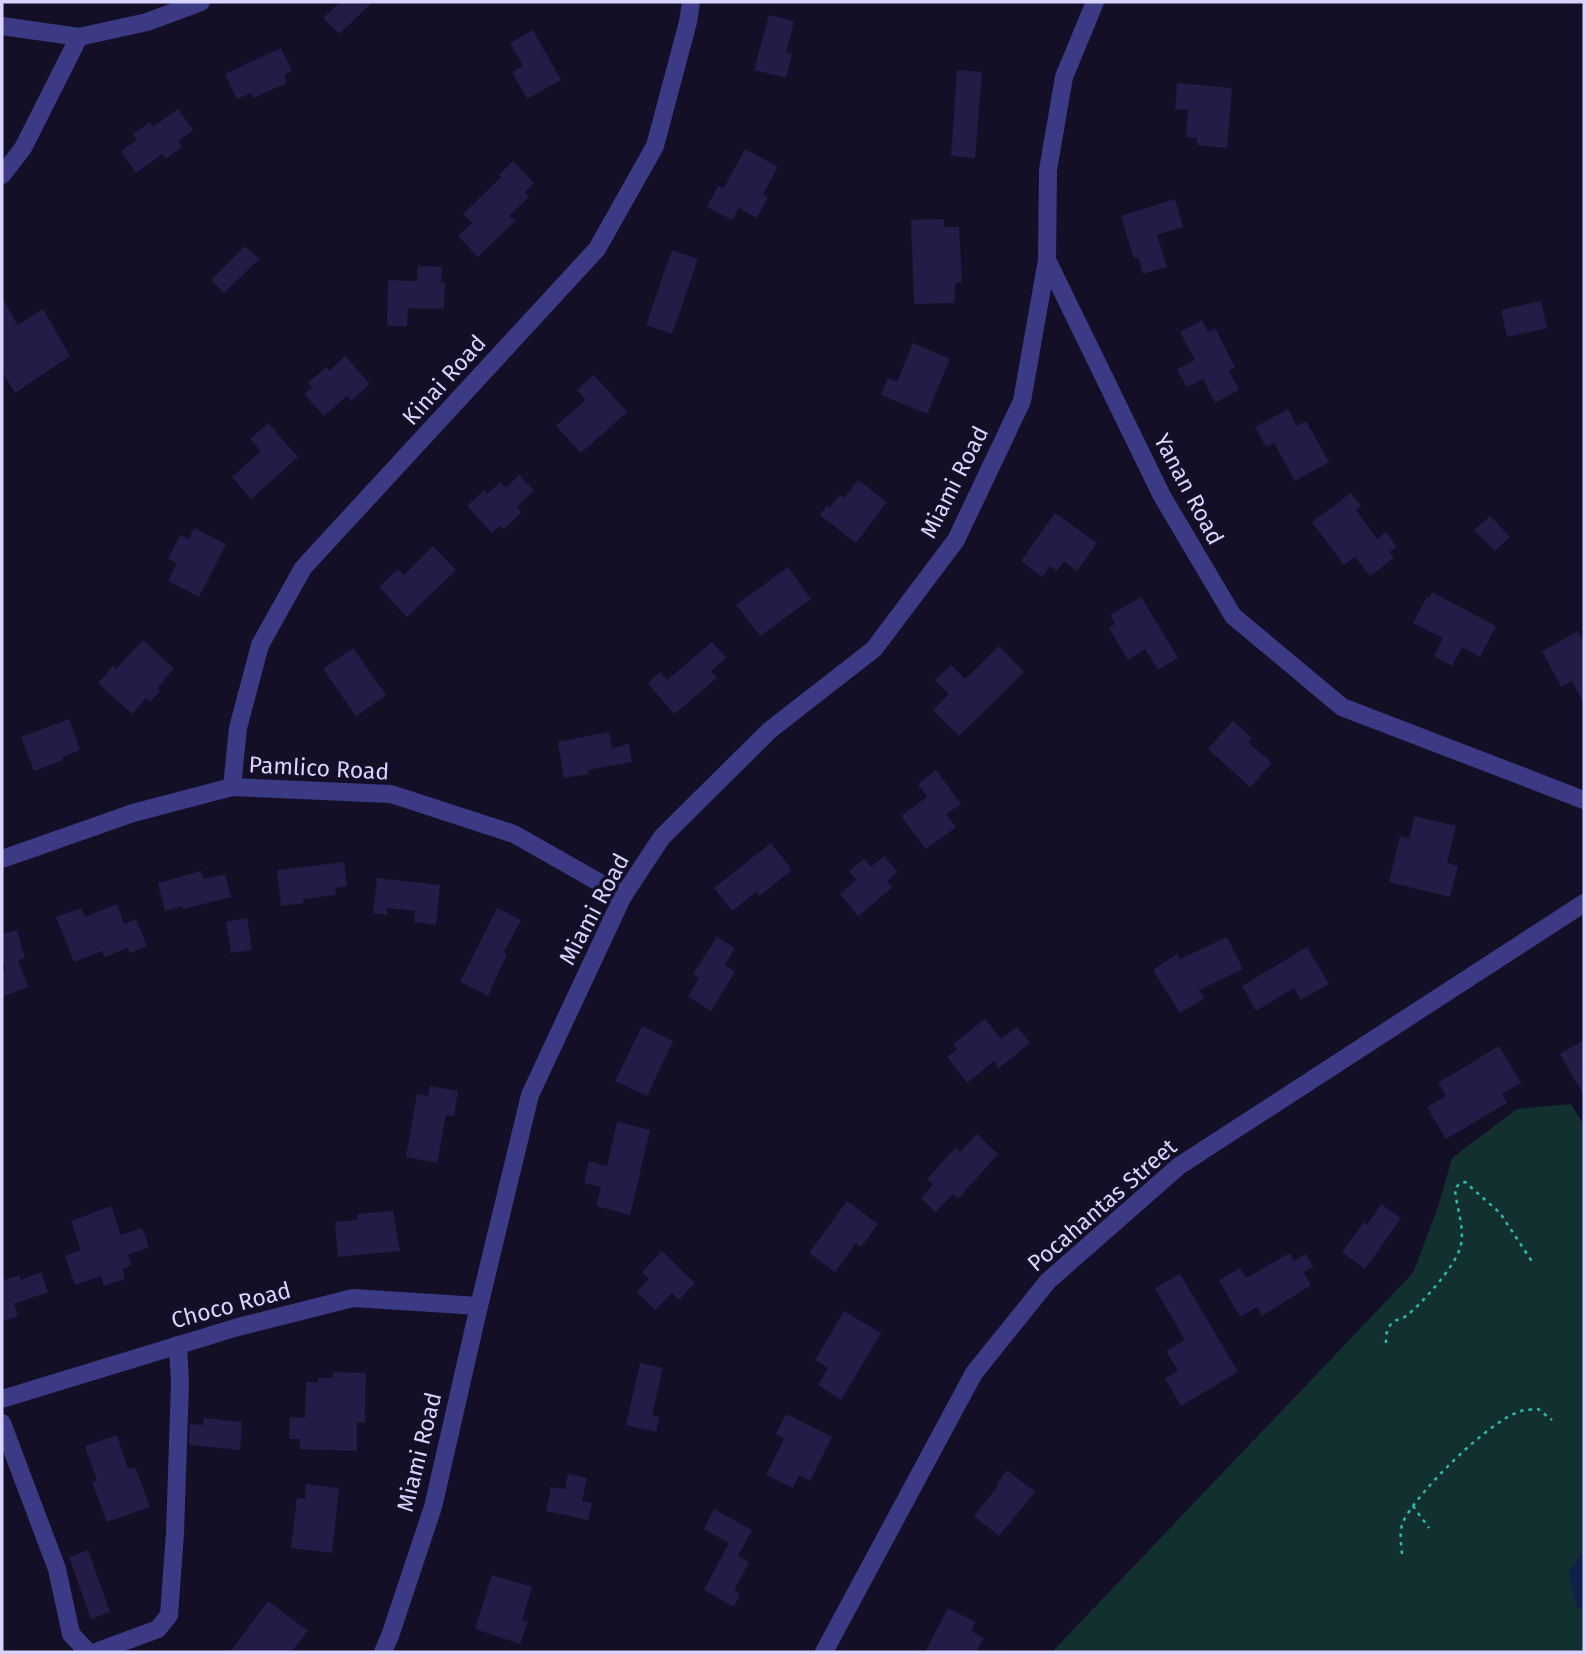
<svg xmlns="http://www.w3.org/2000/svg" width="1586" height="1654" font-family="'Fira Sans',sans-serif">
<style>
.green{fill:#12302f}
.water{fill:#0c2248}
.building{fill:#241b47}
.lines{fill:none;stroke-linecap:round;stroke-linejoin:round}
.path{stroke:#2fb8b0;stroke-width:2.5;stroke-dasharray:3.5 5;stroke-linecap:butt}
.minor{stroke:#3d3a85;stroke-width:18}
.labels{text-anchor:middle;dominant-baseline:central;stroke-width:7;stroke-linejoin:round;paint-order:stroke}
.street-label{font-size:23px;fill:#d9d4ff;stroke:#130f26}
</style>
<rect width="100%" height="100%" fill="#130f26"/>
<path class="green" d="M1571,1104L1584,1125V1652H1052L1413,1273L1438,1207L1452,1158L1517,1109Z"/>
<path class="water" d="M1584,1549V1612L1576,1606L1568,1573Z"/>
<g class="building">
<path d="M340,2H373L339,34L323,18Z"/>
<path d="M769,15L794,21L786,53L792,54L786,78L754,70Z"/>
<path d="M533,30L561,80L527,99L512,72L523,66L510,43Z"/>
<path d="M281,48L292,71L284,75L287,83L253,98L251,93L237,99L225,74Z"/>
<path d="M957,70L982,72L975,158L951,156Z"/>
<path d="M1177,83L1232,88L1227,148L1197,145V138L1186,137L1188,110L1175,109Z"/>
<path d="M178,109L193,130L178,141L182,147L166,159L162,154L136,173L121,151L137,140L133,134L150,122L153,127Z"/>
<path d="M745,149L778,167L763,194L768,197L757,218L739,208L732,220L707,207L718,186L724,188Z"/>
<path d="M513,161L534,183L525,192L529,197L509,216L515,221L478,257L458,236L472,223L463,214L501,177L499,175Z"/>
<path d="M1175,199L1183,227L1157,235L1167,267L1143,274L1138,257L1134,259L1121,216Z"/>
<path d="M944,219V227H959L962,282L955,283V303L914,304L911,220Z"/>
<path d="M245,246L259,259L224,293L211,280Z"/>
<path d="M672,250L698,259L672,334L646,325Z"/>
<path d="M418,266L442,267L441,282H445L444,309L408,308L407,326H387L388,280L417,281Z"/>
<path d="M2,298L18,325L43,309L70,356L15,393L2,371Z"/>
<path d="M1541,301L1547,328L1507,337L1501,310Z"/>
<path d="M1202,320L1208,332L1215,328L1235,368L1229,371L1239,390L1215,403L1203,379L1187,387L1177,369L1195,360L1180,332Z"/>
<path d="M913,343L950,359L927,414L881,395L888,378L897,382Z"/>
<path d="M345,356L370,384L351,401L347,396L324,416L304,394L312,387L308,383L326,367L329,371Z"/>
<path d="M594,375L627,412L581,453L556,426L586,400L577,390Z"/>
<path d="M1288,409L1297,426L1306,421L1329,462L1295,481L1274,443L1266,447L1255,427Z"/>
<path d="M268,423L298,457L251,499L232,477L261,451L250,439Z"/>
<path d="M519,475L534,490L517,507L522,512L504,529L500,526L492,533L467,506L484,490L487,494L500,482L506,488Z"/>
<path d="M858,480L887,502L856,543L820,515L827,505L830,507L840,495L844,498Z"/>
<path d="M1351,493L1361,506L1356,510L1377,539L1386,532L1397,547L1389,552L1394,558L1370,576L1355,557L1344,565L1312,522Z"/>
<path d="M1055,513L1097,543L1077,571L1064,561L1057,571L1050,566L1042,577L1021,561Z"/>
<path d="M1490,516L1510,537L1495,551L1474,530Z"/>
<path d="M194,528L226,544L199,597L168,581L177,563L168,559L180,535L189,539Z"/>
<path d="M433,546L456,570L407,617L379,587L398,569L404,575Z"/>
<path d="M788,567L811,599L760,636L736,605Z"/>
<path d="M1432,592L1496,626L1480,657L1462,647L1452,666L1434,656L1443,638L1413,623L1427,597L1429,598Z"/>
<path d="M1141,597L1178,658L1158,670L1145,649L1128,660L1109,628L1115,624L1110,615Z"/>
<path d="M1578,631L1584,643V704L1572,681L1561,687L1542,651Z"/>
<path d="M143,640L174,669L157,688L160,691L150,702L146,698L132,714L98,683L113,666L116,669Z"/>
<path d="M712,642L726,658L711,671L717,678L674,714L648,683L660,672L667,680Z"/>
<path d="M999,646L1024,672L959,736L933,710L949,694L935,680L951,665L965,679Z"/>
<path d="M353,648L386,695L356,716L323,669Z"/>
<path d="M69,719L80,750L62,757L63,760L34,771L21,737Z"/>
<path d="M1233,721L1252,738L1248,742L1272,763L1250,787L1208,749Z"/>
<path d="M609,732L612,748L629,744L632,762L588,770L589,774L564,778L558,742Z"/>
<path d="M936,770L961,804L946,814L956,827L926,849L901,816L927,797L918,784Z"/>
<path d="M1415,816L1456,826L1447,863L1458,866L1450,897L1389,882L1400,836L1409,838Z"/>
<path d="M771,843L792,870L759,896L756,892L732,911L714,888Z"/>
<path d="M884,856L898,872L887,881L892,888L858,916L840,894L856,880L849,871L864,859L871,867Z"/>
<path d="M344,862L347,886L335,888L336,895L303,899L304,903L281,906L277,870Z"/>
<path d="M201,871L203,879L225,874L231,897L183,909L182,906L165,911L158,883Z"/>
<path d="M377,878L440,885L436,925L414,922L415,911L387,908V915L373,913Z"/>
<path d="M117,904L124,924L136,919L147,946L130,953L128,948L105,957L102,951L74,962L56,917L81,908L85,917Z"/>
<path d="M497,908L521,920L504,952L507,954L488,996L460,982Z"/>
<path d="M247,918L252,950L231,953L226,922Z"/>
<path d="M17,930L25,958L18,960L28,987L2,997V972L6,970L2,956V934Z"/>
<path d="M717,937L735,948L725,965L735,972L711,1011L688,996L699,978L693,974Z"/>
<path d="M1227,937L1243,969L1199,990L1205,998L1180,1013L1153,970L1177,954L1180,959Z"/>
<path d="M1307,947L1329,984L1301,1000L1294,988L1256,1011L1242,986Z"/>
<path d="M985,1019L1001,1039L1017,1027L1030,1043L999,1068L994,1061L967,1083L947,1057L957,1049L953,1044Z"/>
<path d="M642,1026L673,1041L647,1096L615,1081Z"/>
<path d="M1584,1040V1096L1560,1054Z"/>
<path d="M1499,1046L1521,1083L1502,1094L1507,1103L1446,1139L1427,1107L1446,1096L1438,1083Z"/>
<path d="M430,1086L458,1091L454,1116L446,1115L437,1163L406,1157L417,1094L428,1096Z"/>
<path d="M617,1122L650,1130L630,1215L596,1206L601,1187L584,1183L589,1161L607,1166Z"/>
<path d="M977,1134L998,1154L958,1199L953,1194L936,1212L921,1198L933,1184L927,1179L955,1148L960,1152Z"/>
<path d="M847,1201L878,1224L861,1247L856,1243L835,1272L809,1253Z"/>
<path d="M1381,1204L1401,1218L1365,1269L1342,1252L1364,1222L1367,1225Z"/>
<path d="M111,1206L121,1235L142,1228L149,1247L128,1255L132,1265L122,1269L125,1279L104,1286L101,1276L75,1285L65,1256L81,1250L71,1221Z"/>
<path d="M393,1211L400,1251L338,1257L335,1222L358,1220L357,1214Z"/>
<path d="M662,1251L695,1283L679,1300L672,1293L655,1310L637,1292L649,1279L642,1272Z"/>
<path d="M1290,1253L1294,1261L1306,1254L1313,1267L1303,1272L1311,1285L1262,1316L1257,1307L1240,1317L1219,1280L1240,1268L1246,1278Z"/>
<path d="M41,1272L48,1292L14,1304L18,1316L2,1322V1275L5,1280L19,1275L21,1280Z"/>
<path d="M1180,1274L1238,1372L1181,1406L1165,1378L1178,1371L1166,1351L1185,1340L1155,1288Z"/>
<path d="M844,1311L881,1333L841,1400L818,1385L828,1368L815,1360Z"/>
<path d="M640,1363L663,1368L652,1415L659,1417L656,1432L626,1425Z"/>
<path d="M333,1372L366,1373L365,1423L357,1422V1451L300,1449V1439H289L290,1417L305,1418L306,1382H318V1378H333Z"/>
<path d="M786,1414L832,1437L810,1481L799,1475L793,1488L766,1475L784,1439L776,1434Z"/>
<path d="M204,1418L242,1422L240,1450L189,1445L190,1424L203,1425Z"/>
<path d="M117,1435L128,1469L135,1467L150,1507L107,1522L92,1482L97,1481L85,1446Z"/>
<path d="M1007,1470L1035,1492L999,1536L974,1516L998,1486L996,1485Z"/>
<path d="M568,1474L587,1478L582,1501L592,1503L588,1520L546,1511L551,1487L565,1489Z"/>
<path d="M306,1484L339,1488L332,1553L291,1548L297,1498L305,1499Z"/>
<path d="M714,1509L752,1530L738,1556L749,1562L734,1590L740,1594L734,1607L704,1590L729,1543L704,1529Z"/>
<path d="M88,1550L110,1612L91,1619L69,1557Z"/>
<path d="M492,1575L532,1587L522,1620L528,1622L520,1644L475,1629Z"/>
<path d="M268,1601L308,1631L291,1652H230Z"/>
<path d="M948,1608L975,1622L971,1631L984,1638L976,1652H925Z"/>
</g>
<g class="lines">
<g class="path">
<path d="M1386,1343C1386,1336 1386,1329 1392,1323C1396,1319 1402,1319 1406,1316C1422,1304 1455,1266 1460,1248C1466,1230 1456,1207 1455,1189L1459,1184L1465,1182L1500,1213L1533,1263"/>
<path d="M1413,1506L1429,1528"/>
<path d="M1402,1554C1401,1543 1399,1532 1403,1522C1417,1492 1490,1420 1521,1411C1526,1409 1533,1410 1538,1409L1552,1420"/>
</g>
<g class="minor">
<path d="M1095,2L1064,77L1048,170L1047,260L1162,496L1233,616L1342,707L1584,800"/>
<path d="M2,26L79,37L147,22L201,2"/>
<path d="M2,175L23,148L79,37"/>
<path d="M232,787L238,728L260,645L303,568L597,249L655,146L688,22L691,2"/>
<path d="M2,859L133,813L232,787L391,794L514,834L623,896"/>
<path d="M2,1399L238,1327L353,1298L479,1306"/>
<path d="M2,1423L57,1569L71,1634L88,1652"/>
<path d="M96,1652L158,1629L169,1615L175,1533L180,1383L178,1345"/>
<path d="M383,1652L390,1636L433,1507L479,1306L530,1095L623,896L662,837L770,730L874,649L956,540L1022,401L1047,260"/>
<path d="M824,1652L974,1373L1048,1281L1179,1166L1584,903"/>
</g>
</g>
<g class="labels">
<g class="street-label">
<text transform="translate(444 380) rotate(-48)">Kinai Road</text>
<text transform="translate(954 482) rotate(-63)">Miami Road</text>
<text transform="translate(1189 489) rotate(62)">Yanan Road</text>
<text transform="translate(319 768) rotate(3)">Pamlico Road</text>
<text transform="translate(594 909) rotate(-62)">Miami Road</text>
<text transform="translate(1102 1205) rotate(-41)">Pocahantas Street</text>
<text transform="translate(231 1305) rotate(-15)">Choco Road</text>
<text transform="translate(419 1452) rotate(-76)">Miami Road</text>
</g>
</g>
<rect width="1586" height="1654" fill="none" stroke="#d9d4ff" stroke-width="7"/>
</svg>
